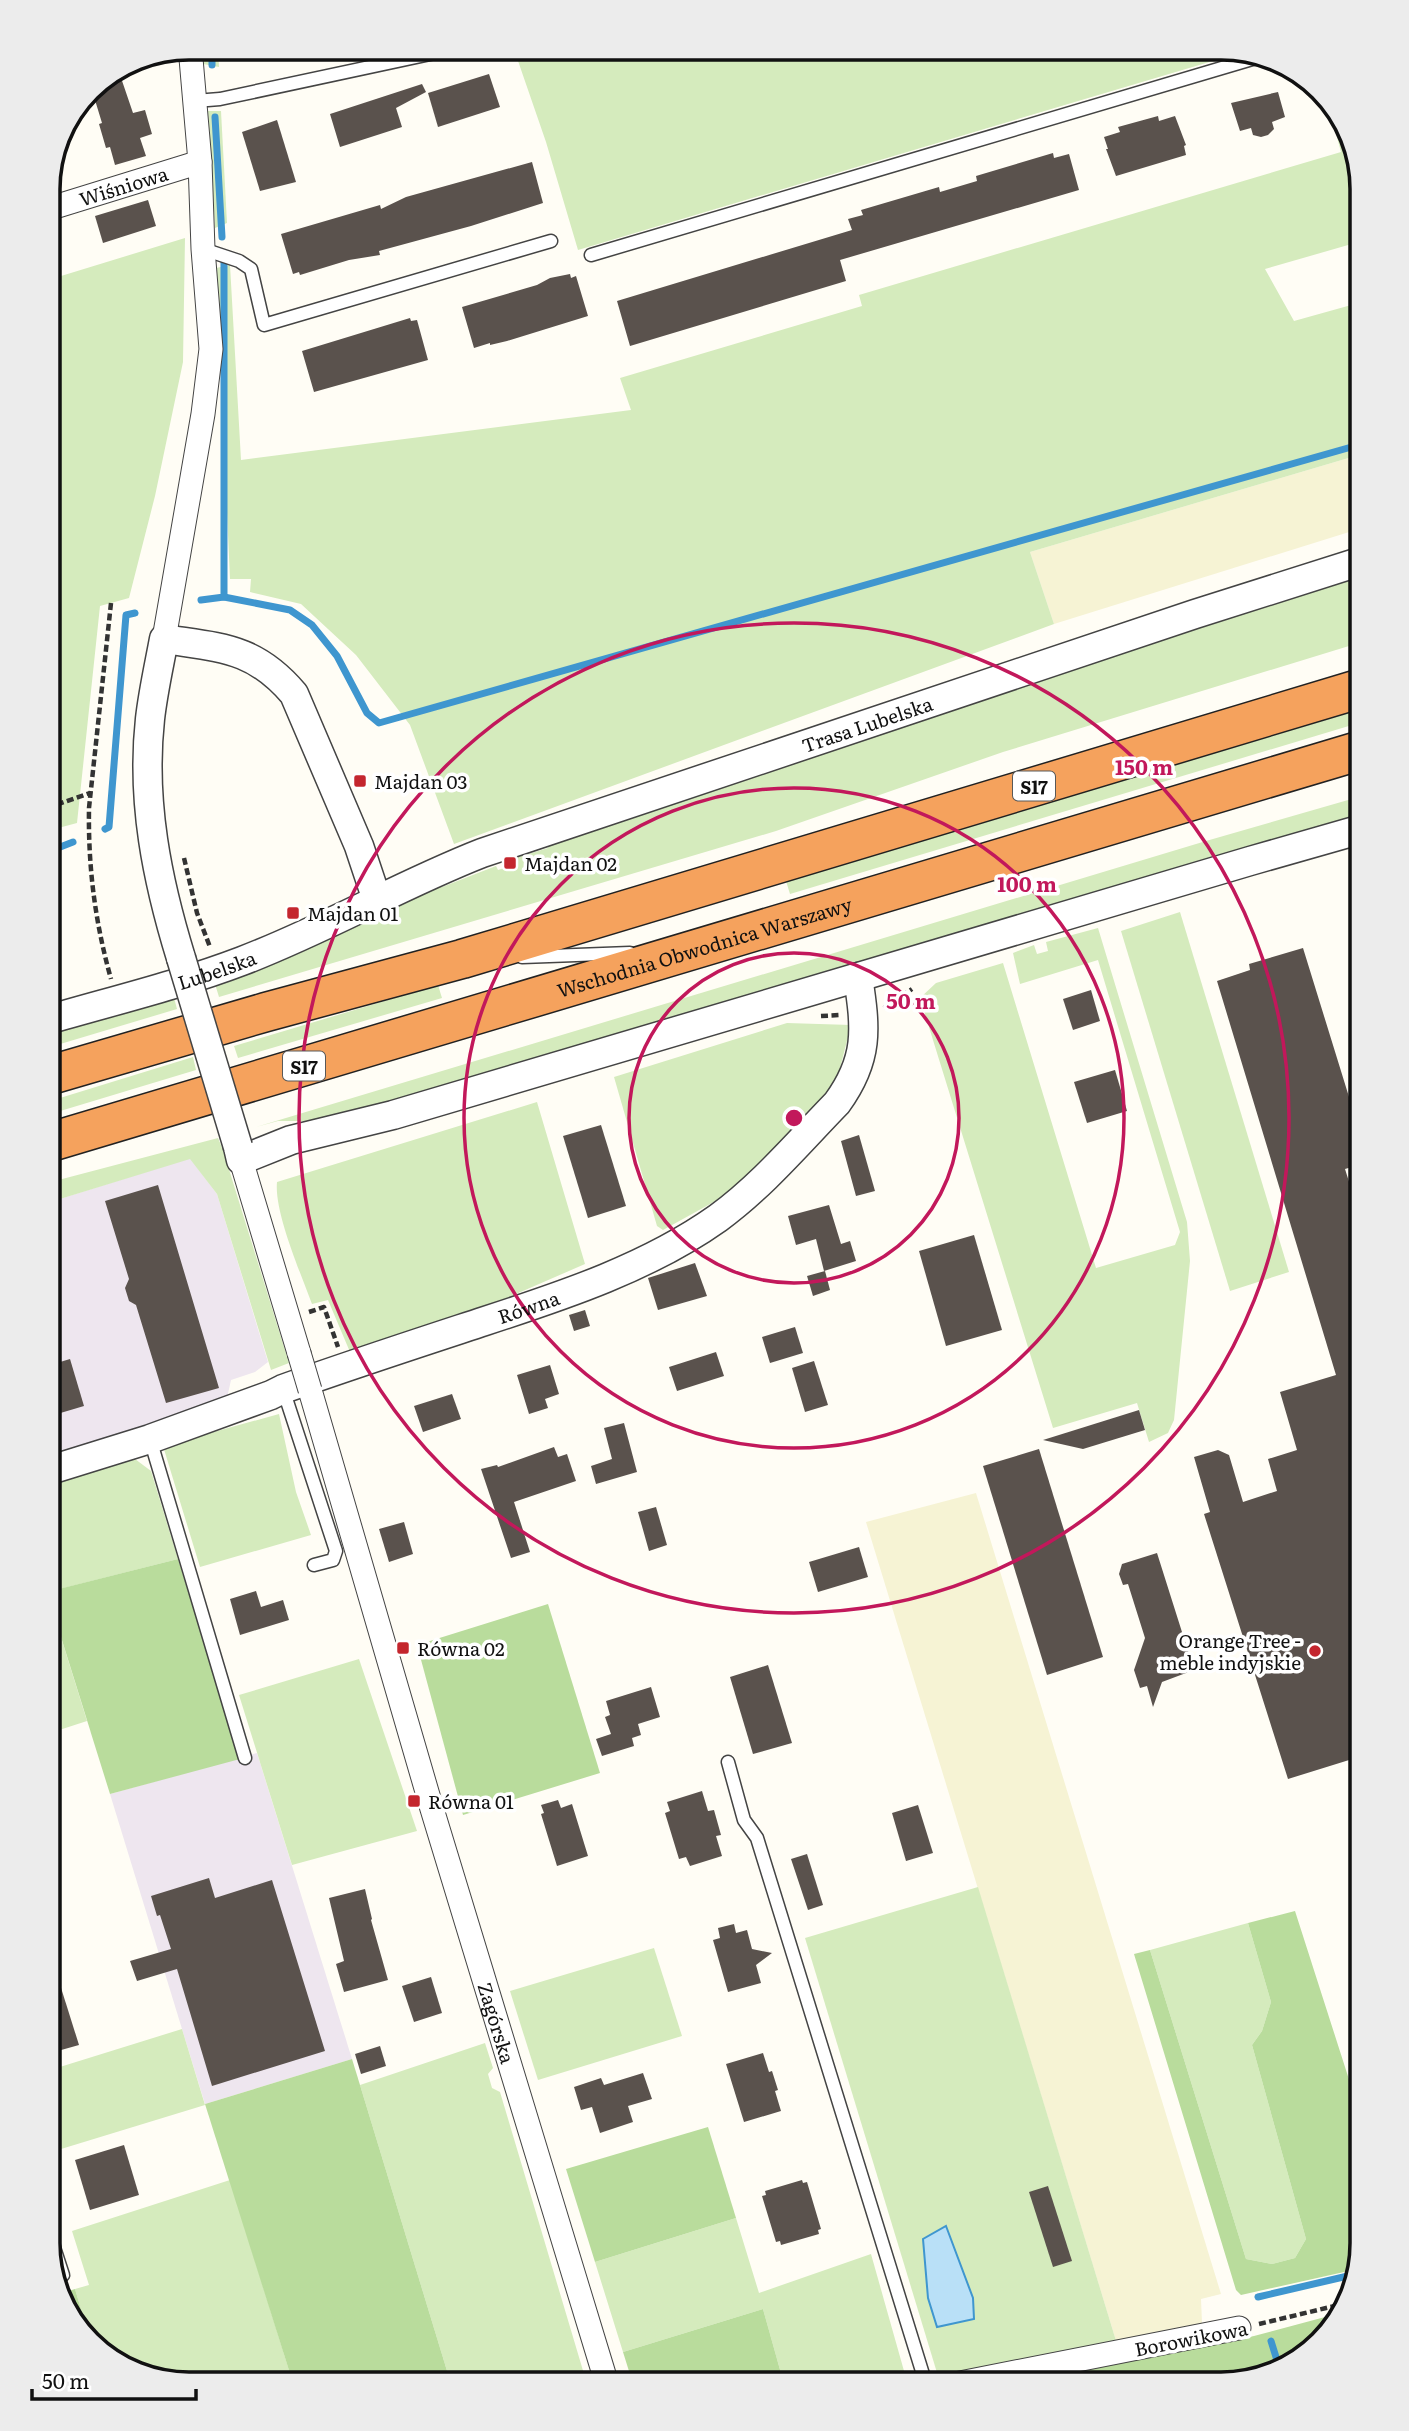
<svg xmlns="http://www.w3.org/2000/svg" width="1409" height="2431" font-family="Literata,serif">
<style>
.industrial{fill:#eee6ef}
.farmland{fill:#f6f3d4}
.green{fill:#d5ebbd}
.forest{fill:#b9dc9c}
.water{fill:#b9e0f7;stroke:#3f96cf;stroke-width:2}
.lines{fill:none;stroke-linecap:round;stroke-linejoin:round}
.stream{stroke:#3f96cf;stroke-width:7}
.building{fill:#5a524d}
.service-casing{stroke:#444;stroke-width:15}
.minor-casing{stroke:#444;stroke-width:25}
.tertiary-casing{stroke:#444;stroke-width:31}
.motorway-casing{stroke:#222;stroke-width:41}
.path{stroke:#333;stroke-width:4.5;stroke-dasharray:7 3.5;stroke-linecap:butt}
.service{stroke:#fff;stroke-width:12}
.minor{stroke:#fff;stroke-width:23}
.tertiary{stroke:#fff;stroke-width:28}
.motorway{stroke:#f5a25d;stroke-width:38}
.minor-bridge-casing{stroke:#444;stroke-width:25;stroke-linecap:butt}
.tertiary-bridge-casing{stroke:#444;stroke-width:31;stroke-linecap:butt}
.minor-bridge{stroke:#fff;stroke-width:23}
.tertiary-bridge{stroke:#fff;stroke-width:28}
.ring{fill:none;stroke:#c2185b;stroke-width:3.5}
.poi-dot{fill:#c4262e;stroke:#fff;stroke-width:2.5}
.labels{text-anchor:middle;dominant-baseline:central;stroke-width:7;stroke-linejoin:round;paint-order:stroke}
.shield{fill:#fff;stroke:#585858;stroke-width:2}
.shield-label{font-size:18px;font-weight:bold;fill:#111}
.street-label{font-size:19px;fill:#111;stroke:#fff}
.poi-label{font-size:19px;fill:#111;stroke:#fff;text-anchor:start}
.rim{fill:none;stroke:#111;stroke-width:3.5}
.centre{fill:#c2185b;stroke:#fff;stroke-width:3.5}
.ring-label{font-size:21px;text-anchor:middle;font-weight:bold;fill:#c2185b;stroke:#fff;stroke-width:7;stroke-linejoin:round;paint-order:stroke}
</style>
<rect width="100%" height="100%" fill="#fffdf5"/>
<g class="industrial">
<path d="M190,1158L217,1194L268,1362L255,1372L231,1380L227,1398L47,1459V1203Z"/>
<path d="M257,1753L352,2059L205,2104L110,1794Z"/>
</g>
<g class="farmland">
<path d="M1362,454V528L1054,624L1030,552Z"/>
<path d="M976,1493L1221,2294L1201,2299L1202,2323L1117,2344L866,1522Z"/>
</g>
<g class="green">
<path d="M195,47H218L219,67L198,63Z"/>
<path d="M553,47L1230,48L1243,52L578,250L546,142L517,58Z"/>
<path d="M1328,104L1347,126L1362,189V241L1265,269L1294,321L1362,302V454L1030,552L1054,624L454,844L410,725L356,655L301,604L250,592L251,579H230L216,268L230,265L241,460L631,410L620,378L862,306L859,295L1341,152Z"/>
<path d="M208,111H221L227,223L215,228Z"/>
<path d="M185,238L183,362L155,496L129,598L100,606L77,823L47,831L48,280Z"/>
<path d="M1362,572V642L1003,752L776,831L219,997L215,984L439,881L442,887L496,866L498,870L516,864L515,858L548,848L546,842Z"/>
<path d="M1362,709V722L790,894L786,881Z"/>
<path d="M1362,796V820L389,1102L313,1121H278L256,1127L1206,841Z"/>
<path d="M1180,912L1289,1272L1230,1291L1121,931Z"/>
<path d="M1098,928L1187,1222L1190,1261L1174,1420L1168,1433L1149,1442L1137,1403L1053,1428L920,998L936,983L1003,963L1096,1268L1175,1245L1180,1232L1098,960L1020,984L1013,953L1034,945L1037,954L1048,951L1046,942Z"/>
<path d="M438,985L442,998L238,1058L234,1046Z"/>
<path d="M173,994L177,1009L47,1048V1031Z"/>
<path d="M787,1023L851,1025L837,1080L784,1141L730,1193L663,1230L657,1226L614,1077Z"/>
<path d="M193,1057L196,1070L47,1115V1102Z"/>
<path d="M537,1102L585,1264L461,1318L350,1352L328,1300L312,1304C301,1274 274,1212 277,1182Z"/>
<path d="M218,1138L223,1150L289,1363L271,1370L217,1194L190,1159L47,1203V1183Z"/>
<path d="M279,1414L296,1492L311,1535L200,1567L163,1446Z"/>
<path d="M131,1456L151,1471L178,1559L48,1592L47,1481Z"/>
<path d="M59,1631L87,1721L47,1734V1634Z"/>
<path d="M359,1659L417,1831L292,1865L239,1695Z"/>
<path d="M978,1887L1117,2344L938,2376L805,1938Z"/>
<path d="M1248,1923L1271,2002L1262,2031L1252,2045L1306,2239L1295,2258L1272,2264L1246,2259L1150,1950Z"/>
<path d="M654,1948L682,2036L538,2080L510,1991Z"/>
<path d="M182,2029L205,2105L48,2153L47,2071Z"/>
<path d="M485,2043L493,2068L488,2074L492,2088L500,2092L587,2384H451L360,2085Z"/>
<path d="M230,2180L293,2383H180L110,2360L89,2336L75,2289L89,2285L72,2231Z"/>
<path d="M736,2218L759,2293L871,2254L906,2378L903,2384H784L763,2309L623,2352L595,2262Z"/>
</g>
<g class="forest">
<path d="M53,154L55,199L48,202V180Z"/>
<path d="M178,1559L240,1759L110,1794L47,1592Z"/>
<path d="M548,1604L600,1773L463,1815L417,1645Z"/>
<path d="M1295,1911L1362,2120V2243L1353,2270L1241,2295L1236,2290L1134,1954L1150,1950L1246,2259L1272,2264L1295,2258L1306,2239L1252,2045L1262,2031L1271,2002L1248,1923Z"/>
<path d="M352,2059L360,2085L451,2384L293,2383L205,2104Z"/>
<path d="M708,2127L736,2218L595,2262L566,2169Z"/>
<path d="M75,2289L89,2336L62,2305L59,2294Z"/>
<path d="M763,2309L784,2384H633L623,2352Z"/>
<path d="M1340,2313L1338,2321L1283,2369L1221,2384H1018L1254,2336Z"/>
</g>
<path class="water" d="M946,2226L973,2298L974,2319L937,2327L928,2298L923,2239Z"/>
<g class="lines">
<g class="stream">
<path d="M212,47V65"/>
<path d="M215,117L222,237"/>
<path d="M224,597L290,610L312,625L337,656L367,713L379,723L1362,444"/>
<path d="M201,600L224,597V256"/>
<path d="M105,829L109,827L126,615L135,613"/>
<path d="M50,851L73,842"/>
<path d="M1258,2297L1352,2275"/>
<path d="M1271,2341L1280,2370"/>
</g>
</g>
<g class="building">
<path d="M118,69L133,113L145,110L152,134L140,138L146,156L115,165L110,147L106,148L99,124L102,123L91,87Z"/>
<path d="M489,74L500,107L438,127L428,93Z"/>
<path d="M422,84L426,92L396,108L402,127L340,147L330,114Z"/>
<path d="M1278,92L1285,117L1272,122L1274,129L1268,135L1261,137L1253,135L1251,128L1240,131L1231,103Z"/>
<path d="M1158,116L1159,121L1175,116L1186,145L1184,146L1186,155L1116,176L1106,149H1108L1104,137L1120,132L1118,127Z"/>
<path d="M277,120L296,182L260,191L242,132Z"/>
<path d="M1053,153L1054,158L1069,154L1079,190L840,260L846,281L630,346L617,301L852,230L848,219L863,215L861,210L939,187L940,192L977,181L976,176Z"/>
<path d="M532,162L543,203L471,226L379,251L380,255L349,260L300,275L299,272L293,274L281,234L380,205L381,209L406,197Z"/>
<path d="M148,200L156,226L103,243L95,216Z"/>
<path d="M570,274L571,278L576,276L588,316L507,341L490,345V343L474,348L462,307L537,285L550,278Z"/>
<path d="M410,318L411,321L417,320L428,360L314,392L302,351Z"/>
<path d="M1303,948L1362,1139V1164L1345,1169L1362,1223V1527L1350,1529L1362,1567V1756L1288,1779L1204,1514L1210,1512L1194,1457L1218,1450L1229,1455L1243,1502L1277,1491L1268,1459L1297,1450L1280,1392L1336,1375L1217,981L1250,970L1249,964Z"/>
<path d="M1091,990L1100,1021L1073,1030L1063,999Z"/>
<path d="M1115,1070L1127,1111L1087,1123L1074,1082Z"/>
<path d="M601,1125L626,1206L588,1218L563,1136Z"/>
<path d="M859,1135L875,1191L856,1196L841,1141Z"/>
<path d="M158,1185L219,1388L166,1403L136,1305L129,1301L125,1288L129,1279L105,1201Z"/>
<path d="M829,1205L841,1244L850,1241L856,1261L824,1271L816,1239L796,1245L788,1216Z"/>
<path d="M974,1235L1002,1330L946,1346L919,1251Z"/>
<path d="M695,1263L707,1296L658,1310L648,1278Z"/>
<path d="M825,1271L830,1290L813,1296L807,1276Z"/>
<path d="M585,1310L590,1326L574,1331L569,1315Z"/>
<path d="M795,1327L803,1353L770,1363L762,1337Z"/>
<path d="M716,1352L724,1376L677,1391L669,1367Z"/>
<path d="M70,1359L84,1406L47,1417V1366Z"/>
<path d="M814,1361L828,1405L805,1412L792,1368Z"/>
<path d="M550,1365L559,1394L545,1399L548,1408L529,1414L517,1375Z"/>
<path d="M452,1394L461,1419L423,1432L414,1406Z"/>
<path d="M1139,1410L1145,1430L1083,1449L1043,1440Z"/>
<path d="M624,1423L637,1472L596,1484L591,1466L612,1459L604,1428Z"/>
<path d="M554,1447L558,1457L567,1454L576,1481L514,1502L530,1552L511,1558L481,1469L497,1465L498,1467Z"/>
<path d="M1039,1449L1103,1657L1047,1675L983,1466Z"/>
<path d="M656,1507L667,1545L649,1551L638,1512Z"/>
<path d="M404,1522L413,1554L389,1562L379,1529Z"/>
<path d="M859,1547L868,1577L818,1592L809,1562Z"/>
<path d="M1157,1553L1194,1670L1162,1682L1153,1707L1147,1686L1140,1688L1134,1670L1145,1638L1128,1584L1123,1585L1119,1574L1122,1564Z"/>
<path d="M256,1591L261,1607L283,1600L289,1620L240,1635L230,1599Z"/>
<path d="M768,1665L792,1743L753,1754L730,1677Z"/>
<path d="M651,1687L660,1717L638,1724L641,1735L632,1738L634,1746L602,1756L596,1739L611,1734L605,1717L610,1715L606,1701Z"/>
<path d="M702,1791L708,1811L714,1810L721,1835L716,1836L722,1856L690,1866L686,1857L679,1859L665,1813L670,1811L667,1802Z"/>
<path d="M558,1800L561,1808L572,1804L588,1856L557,1866L541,1814L544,1813L541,1805Z"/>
<path d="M918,1805L933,1853L906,1861L892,1813Z"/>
<path d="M807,1854L823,1905L808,1910L791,1859Z"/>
<path d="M209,1878L215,1898L272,1880L325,2051L212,2086L177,1969L137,1981L130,1961L171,1949L160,1915L157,1916L151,1896Z"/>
<path d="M365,1889L372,1919L371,1920L388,1980L344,1992L336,1964L344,1961L329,1898Z"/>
<path d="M734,1924L736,1933L747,1930L752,1949L772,1953L756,1965L761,1983L728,1992L713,1940L720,1938L718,1928Z"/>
<path d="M51,1956L79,2045L47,2054V1957Z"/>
<path d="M431,1977L442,2013L414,2022L402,1986Z"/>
<path d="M380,2046L386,2066L361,2074L355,2054Z"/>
<path d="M763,2053L769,2072L772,2071L778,2090L775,2091L781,2111L744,2122L726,2064Z"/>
<path d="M643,2073L652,2099L628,2106L633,2122L600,2133L592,2107L581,2110L574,2087L601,2078L604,2085Z"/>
<path d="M124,2145L139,2195L90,2210L75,2160Z"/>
<path d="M802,2180L803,2183L807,2182L821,2229L818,2230L819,2234L781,2245L780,2241L776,2242L762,2196L766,2195L765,2191Z"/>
<path d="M1048,2186L1072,2261L1053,2267L1029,2192Z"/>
</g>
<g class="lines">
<defs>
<g id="service">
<path d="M195,101L220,99L463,47"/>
<path d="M203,249L239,261L251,269L264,325L551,241"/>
<path d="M591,255L1259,57"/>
<path d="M522,957L630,953"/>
<path d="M283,1389L336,1551L333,1560L314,1565"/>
<path d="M150,1439L245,1758"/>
<path d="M728,1762L744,1820L757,1838L926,2384"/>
<path d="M47,2226L63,2275"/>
</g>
<g id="minor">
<path id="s1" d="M48,209L200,162"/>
<path d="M164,639L203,414L211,349L203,249L200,162L190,47"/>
<path d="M241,1160L299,1353"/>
<path id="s2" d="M310,1390L432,1809L607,2384"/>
<path d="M955,2384L1239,2328"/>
</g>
<g id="tertiary">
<path d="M181,958C157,880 141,801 150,719C153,692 159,666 164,639C221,648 254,647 294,694L359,846L377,900"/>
<path id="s3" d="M47,1020C112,1001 179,985 242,961C324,930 400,885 482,853L1195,614L1362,561"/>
<path d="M238,1147L241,1160L291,1140L393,1115L1250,861L1362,829"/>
<path id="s4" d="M47,1471L150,1439L271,1395L283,1389C350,1365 418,1343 485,1321C565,1295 649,1267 718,1218C762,1186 799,1142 837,1103C869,1059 866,1029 858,977"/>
</g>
<g id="motorway">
<path d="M47,1076L266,1012L462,959L1362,688"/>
<path id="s5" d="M47,1143L1362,750"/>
</g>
</defs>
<use href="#service" class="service-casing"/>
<use href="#minor" class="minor-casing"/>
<use href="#tertiary" class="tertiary-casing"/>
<use href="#motorway" class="motorway-casing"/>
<g class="path">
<path d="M111,603L89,808C88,867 95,922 111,979"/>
<path d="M47,808L90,793"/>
<path d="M184,858L197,913L210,947"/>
<path d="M884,1008L912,989"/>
<path d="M821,1016L840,1015"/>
<path d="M309,1312L324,1307L338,1347"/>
<path d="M1259,2324L1343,2304"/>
</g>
<use href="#service" class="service"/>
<use href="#minor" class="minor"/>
<use href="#tertiary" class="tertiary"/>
<use href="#motorway" class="motorway"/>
<defs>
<path id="minor-bridge" d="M299,1353L310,1390"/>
<path id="tertiary-bridge" d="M181,958L238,1147"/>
</defs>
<use href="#minor-bridge" class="minor-bridge-casing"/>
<use href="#tertiary-bridge" class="tertiary-bridge-casing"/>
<use href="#minor-bridge" class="minor-bridge"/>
<use href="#tertiary-bridge" class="tertiary-bridge"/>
</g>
<g class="ring">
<circle cx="794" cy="1118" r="165"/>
<circle cx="794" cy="1118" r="330"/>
<circle cx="794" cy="1118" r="495"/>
</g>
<g class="poi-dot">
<rect x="353" y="774" width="14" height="14" rx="3.5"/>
<rect x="503" y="856" width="14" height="14" rx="3.5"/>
<rect x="286" y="906" width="14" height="14" rx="3.5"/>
<rect x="396" y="1641" width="14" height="14" rx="3.5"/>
<circle cx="1315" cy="1651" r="7"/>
<rect x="407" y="1794" width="14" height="14" rx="3.5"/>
</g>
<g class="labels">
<g class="shield">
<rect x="1013" y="771.5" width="42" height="29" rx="5"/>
<rect x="283" y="1051.5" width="42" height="29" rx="5"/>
</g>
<g class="shield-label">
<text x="1034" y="786">S17</text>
<text x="304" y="1066">S17</text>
</g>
<g class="street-label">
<text stroke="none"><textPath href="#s1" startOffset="79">Wiśniowa</textPath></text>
<text stroke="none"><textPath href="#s3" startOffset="873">Trasa Lubelska</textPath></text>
<text stroke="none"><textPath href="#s5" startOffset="686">Wschodnia Obwodnica Warszawy</textPath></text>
<text stroke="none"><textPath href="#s3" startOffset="177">Lubelska</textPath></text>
<text stroke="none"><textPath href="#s4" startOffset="509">Równa</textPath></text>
<text stroke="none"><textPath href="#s2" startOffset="660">Zagórska</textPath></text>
<text transform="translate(1191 2338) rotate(-11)">Borowikowa</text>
</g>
<g class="poi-label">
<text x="374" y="781">Majdan 03</text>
<text x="524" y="863">Majdan 02</text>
<text x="307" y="913">Majdan 01</text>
<text x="1301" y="1640" text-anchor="end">Orange Tree -<tspan x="1301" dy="22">meble indyjskie</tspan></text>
<text x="417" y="1648">Równa 02</text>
<text x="428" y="1801">Równa 01</text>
</g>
</g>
<path d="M0 0H1409V2431H0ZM189 60H1221A129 129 0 0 1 1350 189V2243A129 129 0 0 1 1221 2372H189A129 129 0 0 1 60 2243V189A129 129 0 0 1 189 60Z" fill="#ececec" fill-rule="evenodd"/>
<path class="rim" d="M189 60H1221A129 129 0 0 1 1350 189V2243A129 129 0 0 1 1221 2372H189A129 129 0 0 1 60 2243V189A129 129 0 0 1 189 60Z"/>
<circle cx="794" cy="1118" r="10" class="centre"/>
<g class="ring-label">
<text x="1144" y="775">150 m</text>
<text x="1027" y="892">100 m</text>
<text x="911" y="1009">50 m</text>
</g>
<path d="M32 2389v10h164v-10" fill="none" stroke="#111111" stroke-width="3.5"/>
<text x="42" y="2389" font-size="21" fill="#111111" stroke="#ffffff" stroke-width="5" paint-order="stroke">50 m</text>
</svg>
